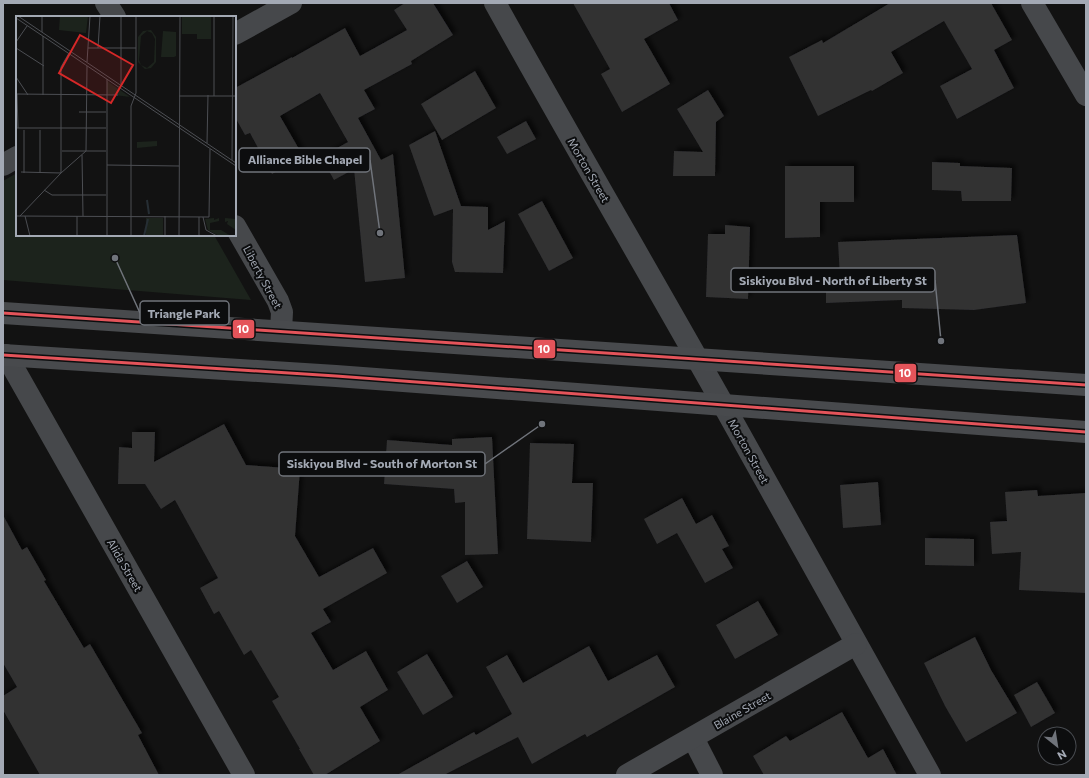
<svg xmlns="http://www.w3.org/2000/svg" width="1089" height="778" font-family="Commissioner,sans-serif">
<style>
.green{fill:#1c231c}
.building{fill:#313133;filter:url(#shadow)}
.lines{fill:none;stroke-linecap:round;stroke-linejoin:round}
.minor{stroke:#46484b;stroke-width:22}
.primary{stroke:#484a4d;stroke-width:22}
.bus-1-casing{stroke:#0c0d0e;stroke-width:6}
.bus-1{stroke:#e4545a;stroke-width:3}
.labels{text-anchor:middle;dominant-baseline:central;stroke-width:4;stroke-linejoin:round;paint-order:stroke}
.street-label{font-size:11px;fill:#a3a9b4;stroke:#0c0d0e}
.inset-river{fill:none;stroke:#262e34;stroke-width:2}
.inset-road{fill:none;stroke:#4c4e53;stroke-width:1}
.view{fill:#d62828;fill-opacity:0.15;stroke:#d62828;stroke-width:2}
.inset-edge{fill:none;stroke:#a3a9b4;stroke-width:2}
.leader{fill:none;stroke:#70747b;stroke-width:1.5}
.callout-dot{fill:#70747b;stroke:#0c0d0e;stroke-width:1.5}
.callout{fill:#0c0d0e;stroke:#70747b;stroke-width:1.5}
.callout-label{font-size:12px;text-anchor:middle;font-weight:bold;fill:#a3a9b4}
.line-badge{stroke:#0c0d0e;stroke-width:1.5}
.badge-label{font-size:11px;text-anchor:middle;font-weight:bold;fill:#fff}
</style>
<defs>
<filter id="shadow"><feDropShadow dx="3.5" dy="-3.5" stdDeviation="2" flood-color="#0009"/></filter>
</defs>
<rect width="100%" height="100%" fill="#121212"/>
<path class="green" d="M17,173V235H214L251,300L3,280V181Z"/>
<g class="building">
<path d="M405,3H433L453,35L411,61L412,64L364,90L375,109L358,118L381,160L393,154L405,278L365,282L354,169L334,180L321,157L348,142L320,93L280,116L303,156L272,174L250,133L245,135L235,117V88L292,57V58L345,28L360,56L407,30L394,10Z"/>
<path d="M573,3H669L678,20L644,39L670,84L622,112L601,74L610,69Z"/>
<path d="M890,3H991L1012,40L994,50L1014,88L957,119L940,86L972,69L944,21L891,52L903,73L872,91L871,90L818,116L789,57L822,40L823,43Z"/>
<path d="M475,71L496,108L442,140L421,104Z"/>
<path d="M708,90L724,116L716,122L715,176H673L674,151L703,152L677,109Z"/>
<path d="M526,121L536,139L507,154L497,137Z"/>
<path d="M435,131L461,206L488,207V230L505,221L503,273L455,272L452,262L453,209L434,216L409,145Z"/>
<path d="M932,162L960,163V166L1012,168L1011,201H962L961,191L932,190Z"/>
<path d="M785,166H854V202H820V237L785,238Z"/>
<path d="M542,201L573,258L549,271L518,214Z"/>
<path d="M725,225L750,227L748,299L706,297L708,234H725Z"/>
<path d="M1017,235L1026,303L974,310L902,308V300L826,303V278L840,277L838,242Z"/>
<path d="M224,424L246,465L300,469L295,536L319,577L373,548L387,573L323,609L331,622L311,633L333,670L366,651L388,690L360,707L380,741L325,775H314L299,749H300L272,701L279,697L251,650L244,655L219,611L214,614L200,588L218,578L175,500L161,509L145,484H118L119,447L132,448V432H155L154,462Z"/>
<path d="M492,437L498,554L465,555V502L455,503L454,489L384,484L387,440L452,445V439Z"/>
<path d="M530,443L574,444L572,483H593L591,542L527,539Z"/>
<path d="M878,482L881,525L843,528L840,485Z"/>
<path d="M1037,490L1038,496L1086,493V593L1019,590L1021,552L992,554L990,522L1007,521L1005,492Z"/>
<path d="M682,498L696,524L712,515L729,546L722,549L733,568L705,583L677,533L657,544L644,519Z"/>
<path d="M3,515L22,550L27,547L46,580L44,581L84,648L90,644L142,733L138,735L159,775H40L3,710V696L17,687L3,663Z"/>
<path d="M925,538L974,539V566L925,565Z"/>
<path d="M467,561L483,587L457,603L441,576Z"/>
<path d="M758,601L778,635L735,659L716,625Z"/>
<path d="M975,637L991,670L1017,713L966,742L945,706L924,663Z"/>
<path d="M589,646L608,681L657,655L675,687L587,737L585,734L532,764L518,737L444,775H397L474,732L476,735L512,714L486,667L507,655L523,683Z"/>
<path d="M427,654L453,697L423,715L397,672Z"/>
<path d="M1037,682L1055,713L1031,727L1014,695Z"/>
<path d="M842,712L868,758L883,749L897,775H764L753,756L786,736L790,741Z"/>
</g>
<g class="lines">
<g class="minor">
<path d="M106,3L115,17"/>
<path d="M495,3C570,138 648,271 724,406C793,528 861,652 930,775"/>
<path d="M1032,3L1086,95"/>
<path d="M235,34L291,3"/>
<path d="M3,165L17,157"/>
<path d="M235,226L278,301L282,312L281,331"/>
<path d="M6,355L244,775"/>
<path d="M693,738L712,775"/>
<path d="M627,775L856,644"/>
</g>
<g class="primary">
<path d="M3,313L1086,385"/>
<path d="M3,355L336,376L1086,432"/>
</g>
<defs>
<g id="bus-1">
<path d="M3,313L1086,385"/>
<path d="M3,355L336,376L1086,432"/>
</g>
</defs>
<use href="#bus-1" class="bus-1-casing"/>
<use href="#bus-1" class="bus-1"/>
</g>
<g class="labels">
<g class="street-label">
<text transform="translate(589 170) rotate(60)">Morton Street</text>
<text transform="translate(263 277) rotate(62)">Liberty Street</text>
<text transform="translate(749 451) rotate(61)">Morton Street</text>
<text transform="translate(125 565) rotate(60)">Alida Street</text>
<text transform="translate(742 710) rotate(-30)">Blaine Street</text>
</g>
</g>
<g transform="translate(16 16)">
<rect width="220" height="220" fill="#121212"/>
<path d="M44,0H72L70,17L43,14ZM166,0H195V23H181V18H166ZM135,14L140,21V46L135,52L129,53L122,46V21L127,15ZM131,15L136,17L139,23L138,46L131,52L125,49L123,44L125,20ZM147,15L160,16V40L158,41H145ZM91,65L114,81L91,78ZM141,125V130L121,132V126ZM130,202H147V220H130ZM198,202V204L203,202V205L194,207V214H205L215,220H203L192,214L189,203ZM209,202L220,203V214L211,208L212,205L209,206Z" fill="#1c231c" fill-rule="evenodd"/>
<path class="inset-river" d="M131,184L133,198M128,220L132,203"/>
<path class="inset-road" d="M2,0L220,147M0,2L220,150M26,16V0M27,20V79M0,26L11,10M0,32L28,50M72,32H120M82,32L84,0M71,46L74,0M0,61L12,79M91,63V220M105,68V0M0,78L102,79M1,78L2,112M163,80H220M198,80V0M63,96H90M0,112H90M8,114V157M24,114V157M191,127L192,79M46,135H90M66,139L67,200M216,144L217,0M91,149L163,150M5,156L45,157V51L53,37M28,174L36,179H90M0,200L193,201L194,133M4,200L45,157L70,135L71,50M9,200L14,220M61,200V220M187,201L190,214L201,220M115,220V90L120,77V0M149,220V200M163,220L164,0M183,220V201"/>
<path class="view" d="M64,19L117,49L95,87L43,57Z"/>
<rect width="220" height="220" class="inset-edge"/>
</g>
<path class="leader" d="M380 233L370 160M941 341L935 280M115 258L140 313M542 424L485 464"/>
<g class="callout-dot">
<circle cx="380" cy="233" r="4"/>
<circle cx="941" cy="341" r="4"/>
<circle cx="115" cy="258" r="4"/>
<circle cx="542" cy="424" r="4"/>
</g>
<g class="callout">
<rect x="239" y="148" width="131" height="24" rx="4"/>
<rect x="731" y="268" width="204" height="24" rx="4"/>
<rect x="140" y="301" width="89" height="24" rx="4"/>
<rect x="279" y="452" width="206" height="24" rx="4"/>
</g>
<g class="callout-label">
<text x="305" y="164">Alliance Bible Chapel</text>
<text x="833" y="285">Siskiyou Blvd - North of Liberty St</text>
<text x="184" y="318">Triangle Park</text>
<text x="382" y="468">Siskiyou Blvd - South of Morton St</text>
</g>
<g class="line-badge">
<rect x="232" y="319" width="23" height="20" rx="4" fill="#e4545a"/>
<rect x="533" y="339" width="23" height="20" rx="4" fill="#e4545a"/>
<rect x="894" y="363" width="23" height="20" rx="4" fill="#e4545a"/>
</g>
<g class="badge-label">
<text x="243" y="333">10</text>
<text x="544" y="353">10</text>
<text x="905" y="377">10</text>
</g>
<rect width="1089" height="778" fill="none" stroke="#a3a9b4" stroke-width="8"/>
<g transform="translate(1057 746) rotate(150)"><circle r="19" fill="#0c0d0e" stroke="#484b50"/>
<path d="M0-3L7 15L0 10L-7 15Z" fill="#70747b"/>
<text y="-6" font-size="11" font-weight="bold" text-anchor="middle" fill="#a3a9b4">N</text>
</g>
</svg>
